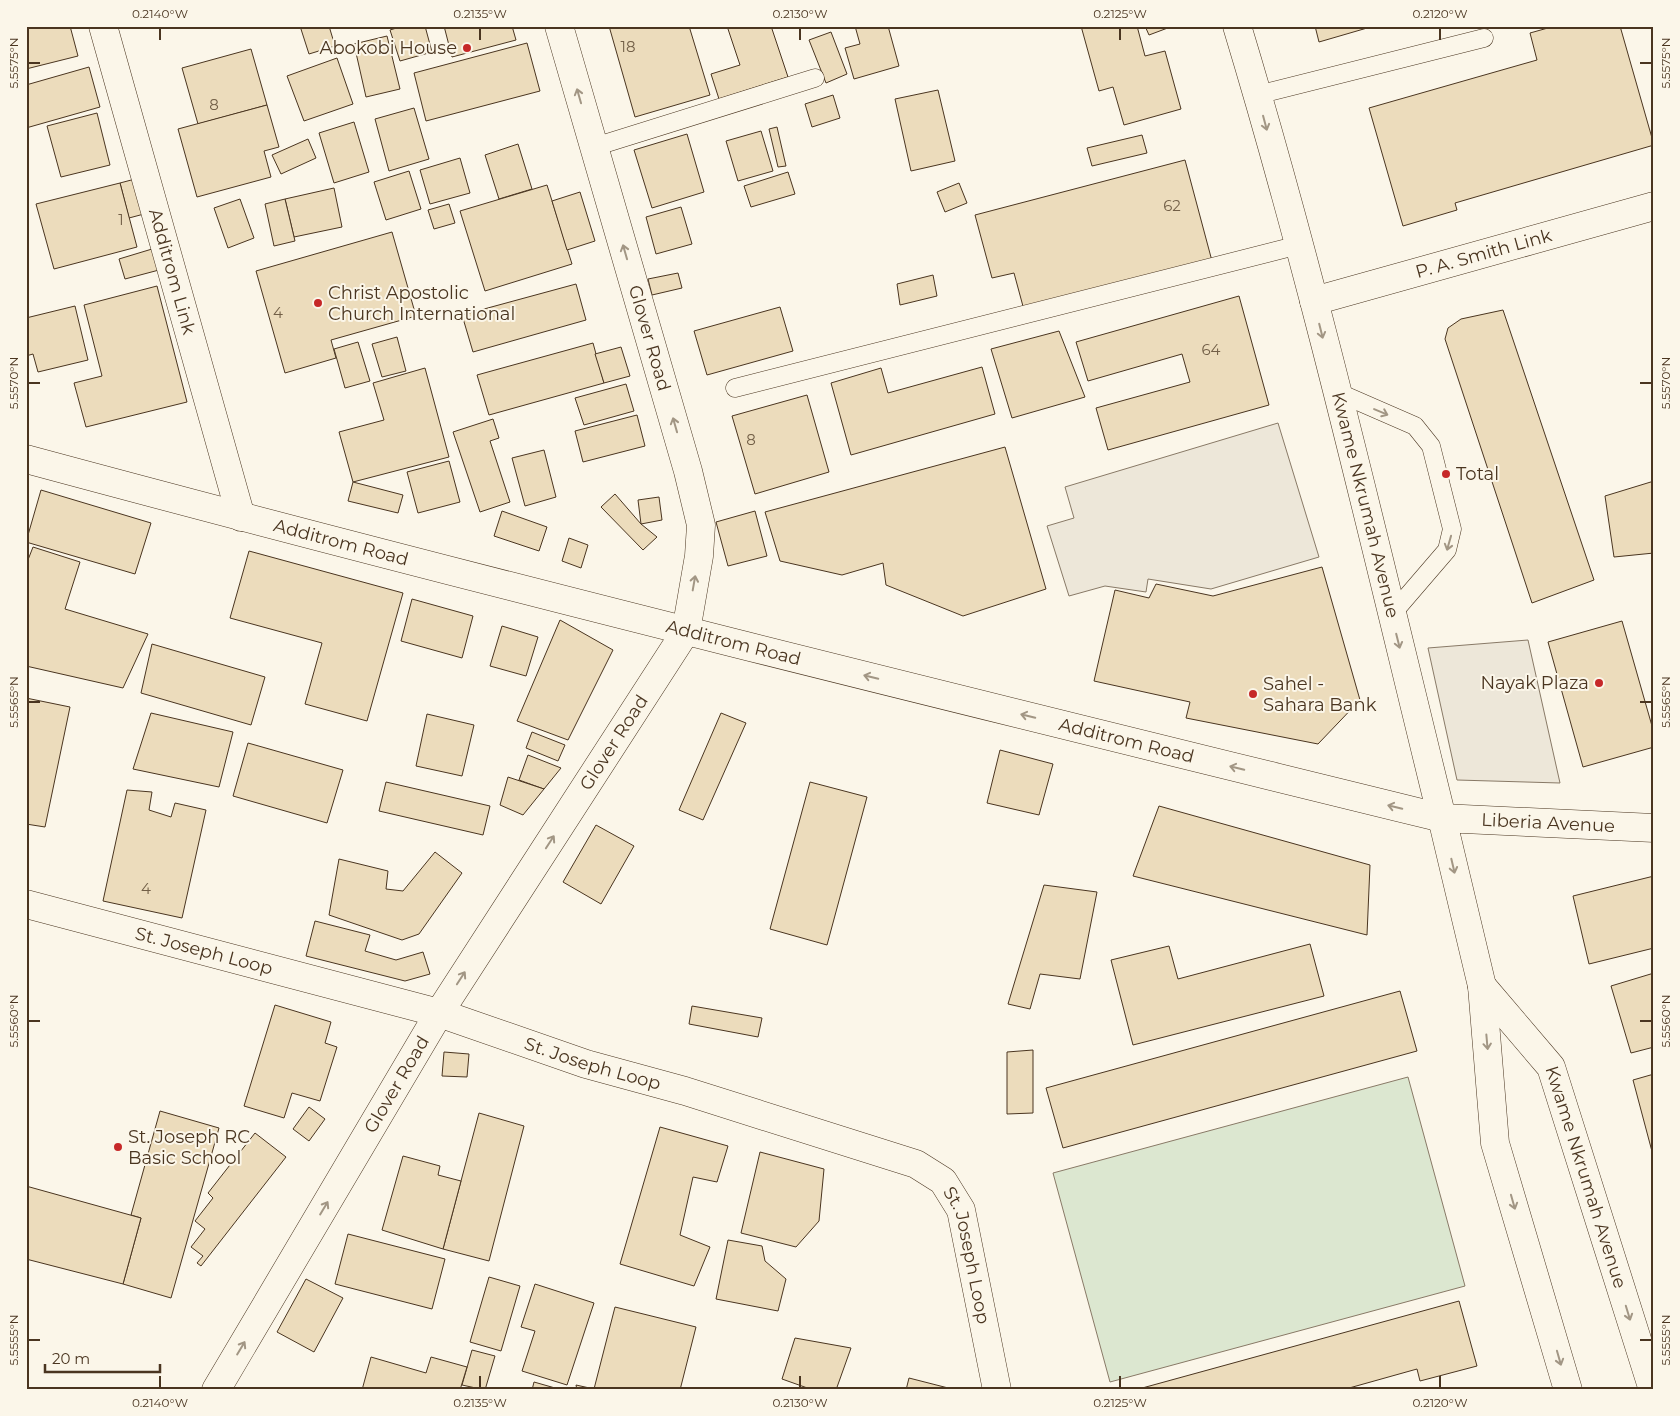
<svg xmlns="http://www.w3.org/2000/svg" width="1680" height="1416" font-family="Montserrat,sans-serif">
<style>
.green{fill:#dce7d0;stroke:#887966}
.parking{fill:#ede7d9;stroke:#887966}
.building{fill:#ecdcbc;stroke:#4a3520}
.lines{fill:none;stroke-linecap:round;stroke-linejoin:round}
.service-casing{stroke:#4a3520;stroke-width:19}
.minor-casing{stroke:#4a3520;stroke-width:29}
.tertiary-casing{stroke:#4a3520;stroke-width:29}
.secondary-casing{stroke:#4a3520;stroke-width:29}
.primary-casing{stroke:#4a3520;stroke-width:29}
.service{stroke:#fbf6e9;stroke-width:18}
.minor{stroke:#fbf6e9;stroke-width:28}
.tertiary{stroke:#fbf6e9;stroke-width:28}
.secondary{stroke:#fbf6e9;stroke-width:28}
.primary{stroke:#fbf6e9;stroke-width:28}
.oneway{stroke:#a29684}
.ticks{fill:none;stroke:#4a3520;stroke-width:2}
.poi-dot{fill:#c62828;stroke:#fbf6e9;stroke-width:2}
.labels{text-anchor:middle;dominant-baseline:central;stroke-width:4;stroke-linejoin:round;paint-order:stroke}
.number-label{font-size:15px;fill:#725f47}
.poi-label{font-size:18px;fill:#4a3520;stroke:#fbf6e9;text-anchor:start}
.street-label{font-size:18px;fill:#4a3520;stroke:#fbf6e9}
.neatline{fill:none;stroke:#4a3520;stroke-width:2}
.ticks-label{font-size:12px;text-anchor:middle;fill:#4a3520}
</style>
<rect width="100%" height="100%" fill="#fbf6e9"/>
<path class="green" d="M1408,1077L1465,1286L1110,1382L1053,1173Z"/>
<g class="parking">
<path d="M1278,423L1319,557L1211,589L1148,579L1146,592L1105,586L1069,596L1047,526L1074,518L1065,487Z"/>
<path d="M1528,640L1560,783L1457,780L1428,648Z"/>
</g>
<g class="building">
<path d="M26,26H70L78,56L26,69Z"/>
<path d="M300,26H329L335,46L309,54Z"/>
<path d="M403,26H425L432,52L400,61L390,30Z"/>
<path d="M444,26H512L516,40L452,57Z"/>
<path d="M609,26H689L710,95L635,117Z"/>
<path d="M727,26H771L788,77L719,99L711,74L740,65Z"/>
<path d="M855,26H888L899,66L854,79L845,48L860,44Z"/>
<path d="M1081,26H1137L1145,56L1165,51L1181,109L1124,125L1113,87L1099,91Z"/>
<path d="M1145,26H1173L1149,35Z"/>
<path d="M1315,26H1374L1319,42Z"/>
<path d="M1555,26H1620L1654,145L1455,203L1457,210L1403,226L1369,108L1537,60L1530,33Z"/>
<path d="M831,32L847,74L826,83L809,40Z"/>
<path d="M387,36L400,89L366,97L354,44Z"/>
<path d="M527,43L540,91L426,121L414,73Z"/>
<path d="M251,49L267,105L198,124L182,68Z"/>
<path d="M337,58L353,104L304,121L287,76Z"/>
<path d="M89,67L100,107L26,128V85Z"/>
<path d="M938,90L955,161L911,171L895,99Z"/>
<path d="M833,95L840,118L812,127L805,104Z"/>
<path d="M267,105L279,147L264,151L271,177L197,197L178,129Z"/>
<path d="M414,108L429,159L389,171L375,119Z"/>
<path d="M97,113L110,165L61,177L47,126Z"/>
<path d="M354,122L369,172L334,183L319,133Z"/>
<path d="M777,127L786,166L778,167L769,129Z"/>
<path d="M761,131L773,171L738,181L726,141Z"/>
<path d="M687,134L704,192L652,208L634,150Z"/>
<path d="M1142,135L1147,153L1092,166L1087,148Z"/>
<path d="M308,139L316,158L281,174L272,155Z"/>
<path d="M518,144L532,189L499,199L485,155Z"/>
<path d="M460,158L470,193L430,204L420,170Z"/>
<path d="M1185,160L1212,261L1024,310L1014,273L992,278L975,215Z"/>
<path d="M409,171L421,209L386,220L374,182Z"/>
<path d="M788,172L795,194L751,207L744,186Z"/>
<path d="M135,179L144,214L129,218L120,183Z"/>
<path d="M120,183L137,247L54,269L36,204Z"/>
<path d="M959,183L967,203L945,212L937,192Z"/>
<path d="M547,185L572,264L485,291L460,211Z"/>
<path d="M334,188L342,227L294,237L285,199Z"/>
<path d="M580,192L595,241L567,250L552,201Z"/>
<path d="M240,199L254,238L228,248L214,208Z"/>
<path d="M285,199L295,241L274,246L265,204Z"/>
<path d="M449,204L455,223L434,229L428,210Z"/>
<path d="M681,207L692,244L656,254L646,217Z"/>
<path d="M392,232L416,316L331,340L336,358L285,373L256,271Z"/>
<path d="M152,249L159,270L125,279L119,259Z"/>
<path d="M678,273L682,288L652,295L648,279Z"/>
<path d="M933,275L937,296L900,305L897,284Z"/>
<path d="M576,284L586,320L473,352L462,315Z"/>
<path d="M157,286L187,402L86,427L74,383L102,376L84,305Z"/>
<path d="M1239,296L1269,405L1108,450L1096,408L1190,382L1182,354L1088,381L1076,342Z"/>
<path d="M75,306L88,360L38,372L33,354L26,356V318Z"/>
<path d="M780,307L793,351L707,375L694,331Z"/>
<path d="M1503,310L1594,580L1532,603L1445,339L1448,328L1461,319Z"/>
<path d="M1059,331L1085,397L1012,418L991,349Z"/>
<path d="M397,337L406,371L382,377L372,344Z"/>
<path d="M358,342L370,381L345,388L334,349Z"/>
<path d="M593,343L604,383L489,415L477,375Z"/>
<path d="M621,347L630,376L604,383L595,354Z"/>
<path d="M982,367L995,414L851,455L831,383L881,368L888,393Z"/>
<path d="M425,368L449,457L353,482L339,432L384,420L373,383Z"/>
<path d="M626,384L634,411L584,425L575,398Z"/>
<path d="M807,395L829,472L755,494L732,416Z"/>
<path d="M637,415L645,446L583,462L575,431Z"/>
<path d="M493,419L499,438L490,441L510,502L480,512L453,432Z"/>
<path d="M1005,447L1046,589L963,616L886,585L883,563L842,575L780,561L765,512Z"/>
<path d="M544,450L556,497L525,506L512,458Z"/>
<path d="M449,461L460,502L418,513L407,472Z"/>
<path d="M1654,481V553L1614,557L1605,496Z"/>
<path d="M353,482L403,495L398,513L348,501Z"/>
<path d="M41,490L151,523L135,574L26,542Z"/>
<path d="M615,494L641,524L657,537L643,550L601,507Z"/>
<path d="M659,497L662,520L641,524L638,500Z"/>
<path d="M502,511L547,527L539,551L494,536Z"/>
<path d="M755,511L767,556L728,566L716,522Z"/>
<path d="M569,538L588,545L581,568L562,561Z"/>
<path d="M33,547L80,562L65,609L148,634L123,688L26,666V565Z"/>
<path d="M249,551L403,593L367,721L305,704L322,643L230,618Z"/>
<path d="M1322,567L1360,700L1318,744L1186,718L1190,702L1094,681L1115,590L1149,598L1156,584L1213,596Z"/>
<path d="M412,599L473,616L462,658L401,641Z"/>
<path d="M560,620L613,650L568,740L517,721Z"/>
<path d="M1622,621L1654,733V747L1583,767L1548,642Z"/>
<path d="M502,626L538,637L526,676L490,666Z"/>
<path d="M152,644L265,677L251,725L141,693Z"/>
<path d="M26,698L70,707L45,827L26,824Z"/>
<path d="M151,713L233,732L219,787L133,769Z"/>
<path d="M721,713L746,723L703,820L679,810Z"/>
<path d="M427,714L474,725L462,776L416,766Z"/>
<path d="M532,732L565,745L558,761L526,748Z"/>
<path d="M248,743L343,770L327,823L233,796Z"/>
<path d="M1000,750L1053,764L1039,815L987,803Z"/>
<path d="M528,755L561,768L544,789L519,780Z"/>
<path d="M508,777L544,789L523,815L500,805Z"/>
<path d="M386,782L490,806L483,835L379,811Z"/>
<path d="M810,782L867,797L827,945L770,929Z"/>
<path d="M127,790L152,792L149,810L171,817L175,803L206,810L182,918L103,901Z"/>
<path d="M1159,806L1370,865L1367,935L1133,876Z"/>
<path d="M596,825L634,846L601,904L563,882Z"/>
<path d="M435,852L462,873L419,934L402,940L329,915L339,859L388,871L386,889L403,891Z"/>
<path d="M1654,876V948L1589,964L1573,896Z"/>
<path d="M1044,885L1097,892L1080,979L1040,974L1030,1009L1008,1004Z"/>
<path d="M315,921L370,935L365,951L396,960L423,952L430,974L405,981L306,956Z"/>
<path d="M1310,944L1324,996L1133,1045L1111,960L1169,946L1178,979Z"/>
<path d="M1654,973V1047L1631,1053L1611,986Z"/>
<path d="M1400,991L1417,1051L1063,1148L1046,1088Z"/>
<path d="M275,1005L331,1022L325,1043L337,1047L320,1101L292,1093L284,1118L244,1106Z"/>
<path d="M692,1006L762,1018L758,1037L689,1024Z"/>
<path d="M1033,1050V1113L1007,1114V1052Z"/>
<path d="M444,1052L469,1054L467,1077L442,1076Z"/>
<path d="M1654,1074V1159L1633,1080Z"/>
<path d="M309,1107L325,1119L309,1141L293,1129Z"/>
<path d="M160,1111L219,1128L171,1298L123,1284L141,1218L131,1215Z"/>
<path d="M479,1113L524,1126L489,1261L443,1249Z"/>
<path d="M660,1127L728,1146L717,1182L693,1177L680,1235L710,1247L694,1286L620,1264Z"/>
<path d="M255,1133L286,1157L201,1266L197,1263L203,1256L191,1247L205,1229L195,1221L213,1198L208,1193Z"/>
<path d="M760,1152L824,1169L819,1221L796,1247L741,1233Z"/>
<path d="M403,1156L440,1166L438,1175L461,1181L443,1249L382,1230Z"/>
<path d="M26,1186L141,1218L123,1284L26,1259Z"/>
<path d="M348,1234L445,1259L432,1309L335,1284Z"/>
<path d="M728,1240L762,1246L765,1261L786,1279L778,1311L716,1299Z"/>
<path d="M489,1277L520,1286L501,1351L470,1342Z"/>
<path d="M306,1279L343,1298L314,1352L277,1332Z"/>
<path d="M535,1284L594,1303L567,1385L522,1371L535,1331L521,1327Z"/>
<path d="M1459,1301L1477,1366L1420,1381L1417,1369L1342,1390H1135Z"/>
<path d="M615,1307L696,1327L680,1390H577L576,1385L594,1389Z"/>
<path d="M795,1338L851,1348L836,1390H813L782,1379Z"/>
<path d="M472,1350L495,1356L485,1390L462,1385Z"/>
<path d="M371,1357L426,1373L431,1357L467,1367L460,1390H362Z"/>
<path d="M909,1378L956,1390H906Z"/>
<path d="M534,1382L562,1390H532Z"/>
</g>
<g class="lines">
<defs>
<g id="service">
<path d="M1257,95L1484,38"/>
<path d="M594,147L815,78"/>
<path d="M735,388L1299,245"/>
<path d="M1337,392L1415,426L1431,446L1452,529L1447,550L1392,614"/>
</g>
<g id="minor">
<path id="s1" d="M103,26L241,517"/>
<path id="s2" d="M559,26L688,471L701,525L699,556L686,631"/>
<path id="s3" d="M1314,301L1654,206"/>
<path id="s4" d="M26,904L439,1013L586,1064L685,1091L916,1164L943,1181L961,1210L997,1390"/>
</g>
<g id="tertiary">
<path id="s5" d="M26,459C496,586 969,702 1442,818"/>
<path id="s6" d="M216,1390L439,1013L686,631"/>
</g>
<g id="secondary">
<path id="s7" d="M1237,26C1316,287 1377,554 1442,818"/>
</g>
<g id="primary">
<path id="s8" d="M1482,986L1551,1067L1653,1390"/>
<path id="s9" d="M1568,1390L1495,1143L1482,986L1442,818L1654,828"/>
</g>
</defs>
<use href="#service" class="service-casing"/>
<use href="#minor" class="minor-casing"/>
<use href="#tertiary" class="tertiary-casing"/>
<use href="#secondary" class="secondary-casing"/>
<use href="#primary" class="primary-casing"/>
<use href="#service" class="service"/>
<use href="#minor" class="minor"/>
<use href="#tertiary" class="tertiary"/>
<use href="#secondary" class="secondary"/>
<use href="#primary" class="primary"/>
</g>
<defs><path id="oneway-shaft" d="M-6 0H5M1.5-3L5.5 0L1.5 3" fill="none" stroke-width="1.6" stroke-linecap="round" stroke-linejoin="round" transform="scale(1.25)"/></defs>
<g class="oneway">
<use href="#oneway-shaft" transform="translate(579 96) rotate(-106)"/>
<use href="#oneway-shaft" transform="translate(1265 123) rotate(75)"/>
<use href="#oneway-shaft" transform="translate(625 252) rotate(-106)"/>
<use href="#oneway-shaft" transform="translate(1321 331) rotate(76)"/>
<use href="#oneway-shaft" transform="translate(1381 412) rotate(23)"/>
<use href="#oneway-shaft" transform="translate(675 425) rotate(-106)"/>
<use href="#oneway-shaft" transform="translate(1449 543) rotate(106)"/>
<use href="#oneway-shaft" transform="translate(694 583) rotate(-80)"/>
<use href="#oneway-shaft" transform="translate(1398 641) rotate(76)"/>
<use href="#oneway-shaft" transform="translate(871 677) rotate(-166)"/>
<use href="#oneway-shaft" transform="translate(1028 716) rotate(-166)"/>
<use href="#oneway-shaft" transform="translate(1237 768) rotate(-166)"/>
<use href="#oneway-shaft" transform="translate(1395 807) rotate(-166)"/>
<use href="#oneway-shaft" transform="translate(550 842) rotate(-57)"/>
<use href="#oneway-shaft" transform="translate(1453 866) rotate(77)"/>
<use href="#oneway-shaft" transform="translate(461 978) rotate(-57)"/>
<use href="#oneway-shaft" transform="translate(1487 1042) rotate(85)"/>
<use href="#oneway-shaft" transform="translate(1513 1202) rotate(74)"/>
<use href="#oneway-shaft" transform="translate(324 1208) rotate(-59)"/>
<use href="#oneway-shaft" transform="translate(1628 1313) rotate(73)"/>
<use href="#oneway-shaft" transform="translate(241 1348) rotate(-59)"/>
<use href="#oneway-shaft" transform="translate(1559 1358) rotate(74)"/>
</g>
<path class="ticks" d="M160,28V40M480,28V40M800,28V40M1120,28V40M1440,28V40M28,63H40M1640,63H1652M28,383H40M1640,383H1652M28,702H40M1640,702H1652M28,1021H40M1640,1021H1652M28,1340H40M1640,1340H1652M160,1376V1388M480,1376V1388M800,1376V1388M1120,1376V1388M1440,1376V1388"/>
<g class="poi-dot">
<circle cx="467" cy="48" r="5"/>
<circle cx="318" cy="303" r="5"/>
<circle cx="1446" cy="474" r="5"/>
<circle cx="1599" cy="683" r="5"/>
<circle cx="1253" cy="694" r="5"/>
<circle cx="118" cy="1147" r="5"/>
</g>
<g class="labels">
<g class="number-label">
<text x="628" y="46">18</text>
<text x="214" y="104">8</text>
<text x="1172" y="205">62</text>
<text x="121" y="219">1</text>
<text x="278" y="312">4</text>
<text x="1211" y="349">64</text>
<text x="751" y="439">8</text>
<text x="146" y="888">4</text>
</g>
<g class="poi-label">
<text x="457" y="48" text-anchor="end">Abokobi House</text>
<text x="328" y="293">Christ Apostolic<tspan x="328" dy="21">Church International</tspan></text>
<text x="1456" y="474">Total</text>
<text x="1589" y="683" text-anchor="end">Nayak Plaza</text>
<text x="1263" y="684">Sahel -<tspan x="1263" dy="21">Sahara Bank</tspan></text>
<text x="128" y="1137">St. Joseph RC<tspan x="128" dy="21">Basic School</tspan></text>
</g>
<g class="street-label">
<text stroke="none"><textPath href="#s3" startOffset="176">P. A. Smith Link</textPath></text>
<text stroke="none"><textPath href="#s1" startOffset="255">Additrom Link</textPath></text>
<text stroke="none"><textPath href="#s2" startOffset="325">Glover Road</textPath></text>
<text stroke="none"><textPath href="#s7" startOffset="496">Kwame Nkrumah Avenue</textPath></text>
<text stroke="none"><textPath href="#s5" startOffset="326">Additrom Road</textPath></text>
<text stroke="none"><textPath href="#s5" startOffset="731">Additrom Road</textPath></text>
<text stroke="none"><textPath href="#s5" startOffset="1136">Additrom Road</textPath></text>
<text stroke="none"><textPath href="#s6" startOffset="760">Glover Road</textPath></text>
<text stroke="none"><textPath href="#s9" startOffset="694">Liberia Avenue</textPath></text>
<text stroke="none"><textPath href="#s4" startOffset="184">St. Joseph Loop</textPath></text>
<text stroke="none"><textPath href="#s4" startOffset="589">St. Joseph Loop</textPath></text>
<text stroke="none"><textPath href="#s6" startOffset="355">Glover Road</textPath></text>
<text stroke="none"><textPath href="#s8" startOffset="222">Kwame Nkrumah Avenue</textPath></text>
<text stroke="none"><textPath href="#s4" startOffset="1039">St. Joseph Loop</textPath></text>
</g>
</g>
<rect width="1680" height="1416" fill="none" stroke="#fbf6e9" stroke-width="55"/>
<path d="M45 1364v8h115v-8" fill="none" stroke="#4a3520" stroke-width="2.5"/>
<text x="52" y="1364" font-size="15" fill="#4a3520" stroke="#fbf6e9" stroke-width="4" paint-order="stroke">20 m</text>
<rect x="28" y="28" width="1624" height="1360" class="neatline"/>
<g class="ticks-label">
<text x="160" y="18">0.2140°W</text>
<text x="480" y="18">0.2135°W</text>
<text x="800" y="18">0.2130°W</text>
<text x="1120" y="18">0.2125°W</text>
<text x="1440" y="18">0.2120°W</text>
<text transform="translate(14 63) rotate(-90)" y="4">5.5575°N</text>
<text transform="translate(1666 63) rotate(-90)" y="4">5.5575°N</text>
<text transform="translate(14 383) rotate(-90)" y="4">5.5570°N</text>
<text transform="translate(1666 383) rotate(-90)" y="4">5.5570°N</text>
<text transform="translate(14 702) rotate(-90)" y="4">5.5565°N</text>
<text transform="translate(1666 702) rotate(-90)" y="4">5.5565°N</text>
<text transform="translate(14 1021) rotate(-90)" y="4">5.5560°N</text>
<text transform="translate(1666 1021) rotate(-90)" y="4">5.5560°N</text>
<text transform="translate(14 1340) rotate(-90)" y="4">5.5555°N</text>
<text transform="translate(1666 1340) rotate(-90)" y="4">5.5555°N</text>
<text x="160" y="1407">0.2140°W</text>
<text x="480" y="1407">0.2135°W</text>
<text x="800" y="1407">0.2130°W</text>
<text x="1120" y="1407">0.2125°W</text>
<text x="1440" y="1407">0.2120°W</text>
</g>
</svg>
